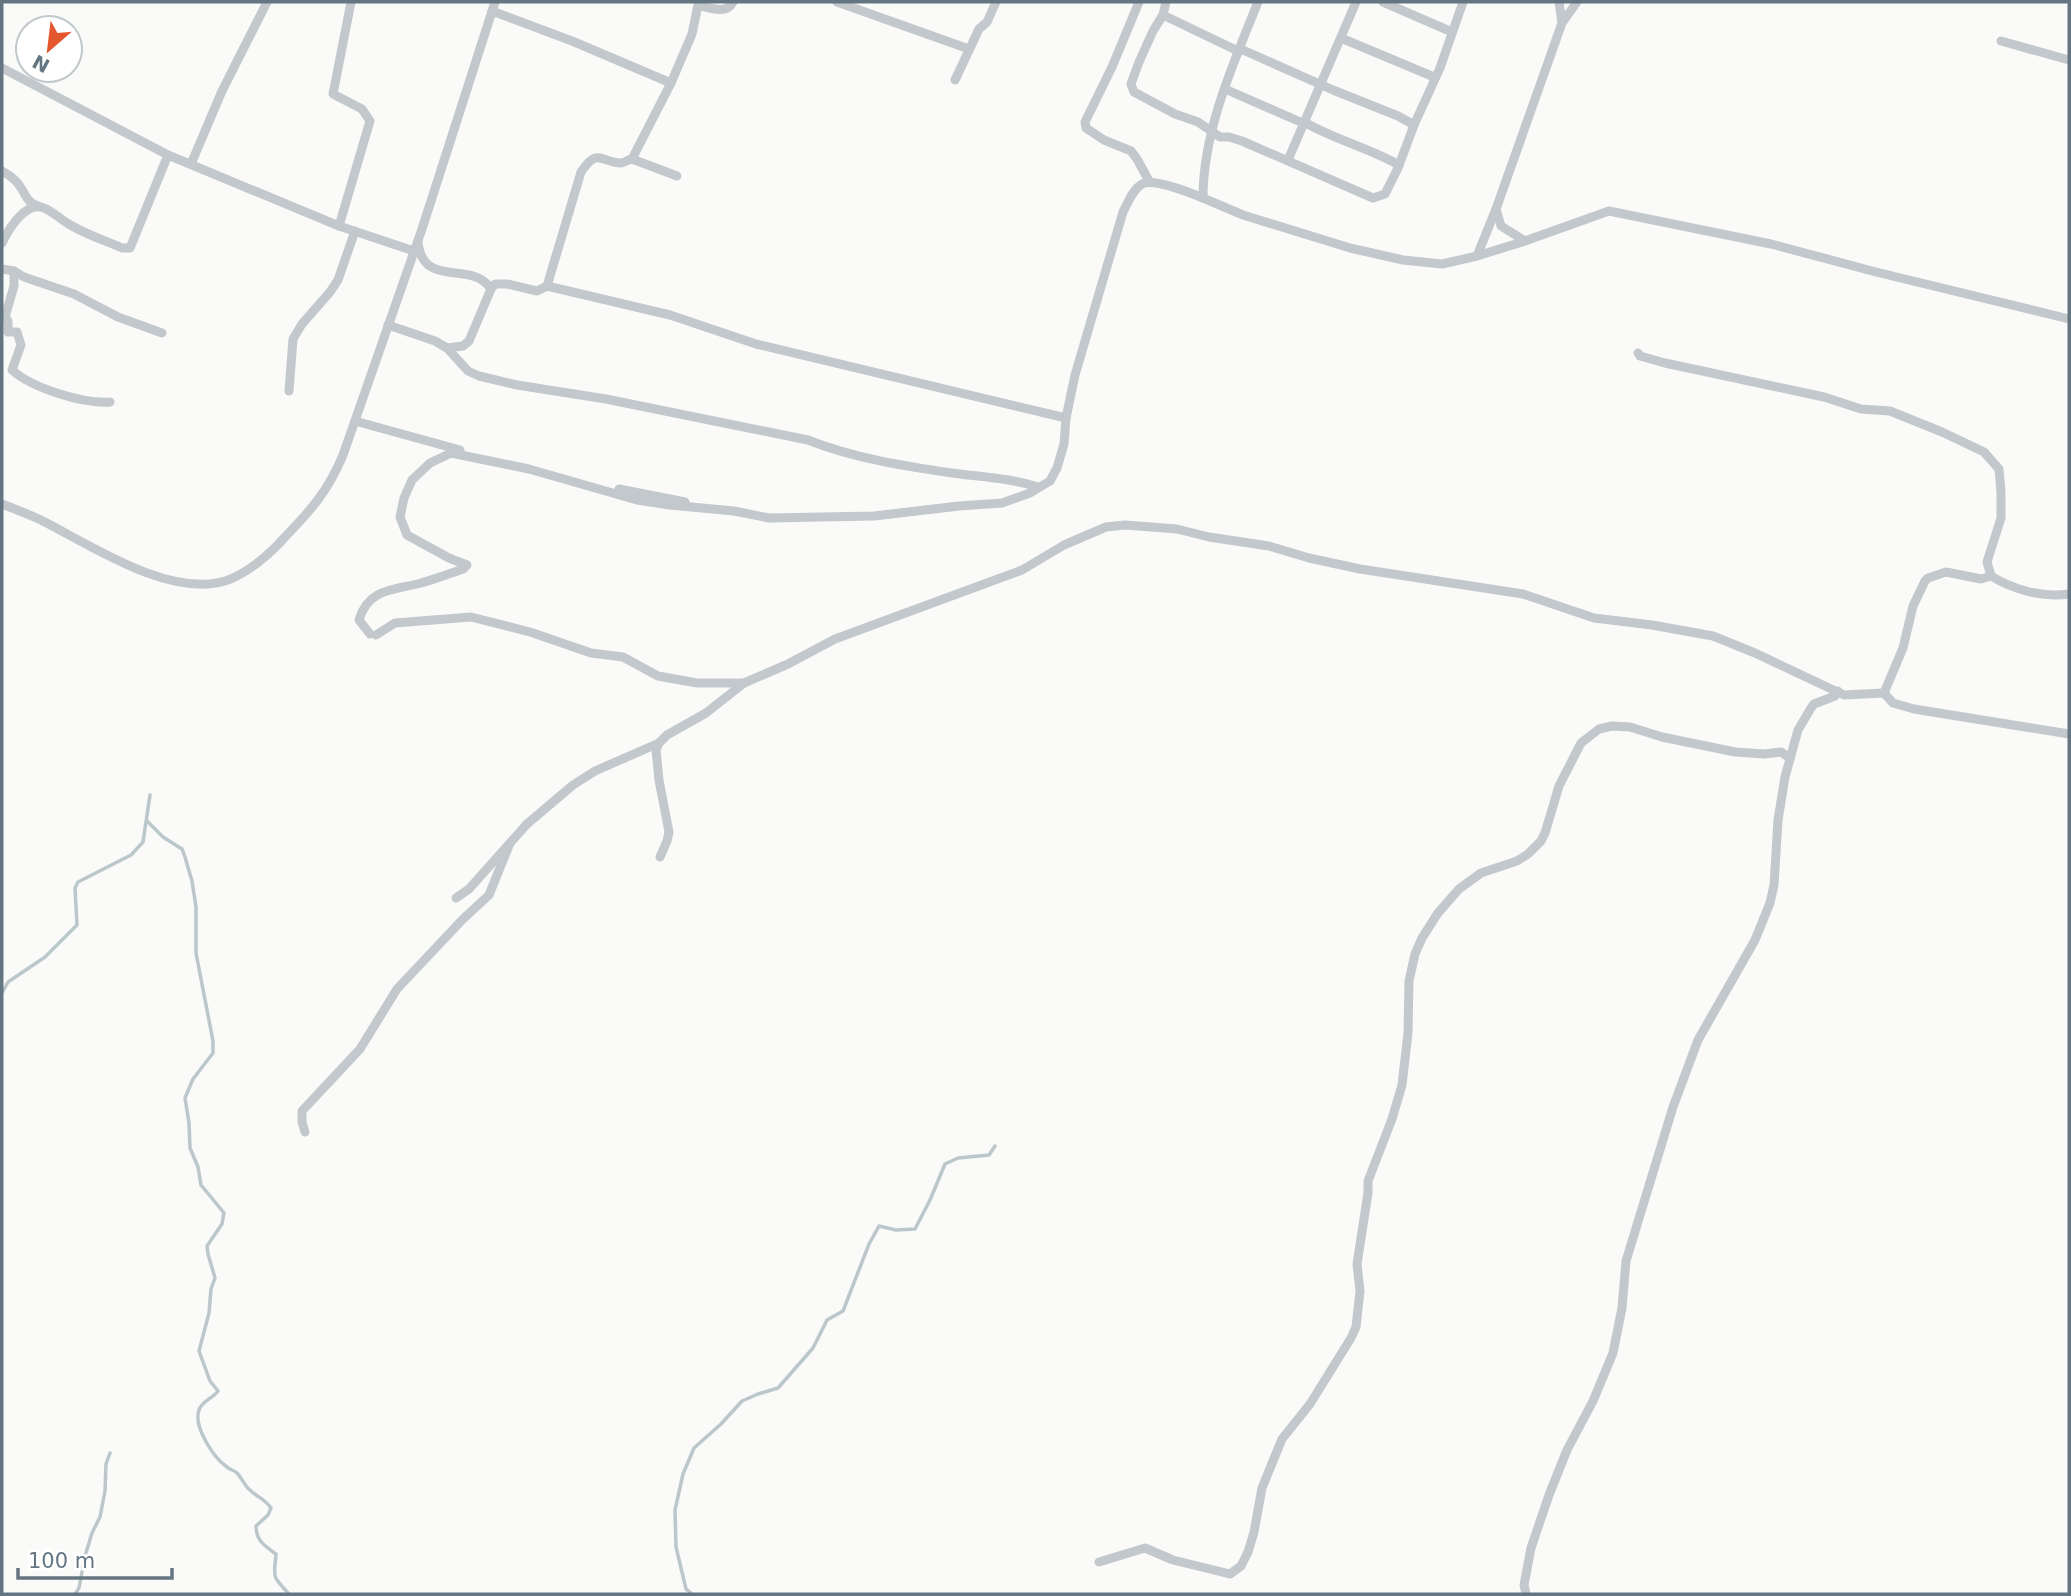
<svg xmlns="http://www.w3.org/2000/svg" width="2071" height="1596" font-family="'DejaVu Sans',sans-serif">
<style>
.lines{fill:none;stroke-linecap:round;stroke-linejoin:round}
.stream{stroke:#bbc7cb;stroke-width:3.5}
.minor{stroke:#c3c8cc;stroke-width:9}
</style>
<rect width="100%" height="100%" fill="#fafaf8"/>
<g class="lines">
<g class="stream">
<path d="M147,821L163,837L182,849L185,857L192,881L196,907V953L213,1041V1053L193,1079L185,1098L189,1123L190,1148L198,1167L201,1185L224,1213L222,1224L207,1246L208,1254L215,1278L211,1289L209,1313L199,1351L210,1381L218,1391C212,1399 202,1401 199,1410C193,1427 214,1458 227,1467C230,1470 234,1470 237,1473C242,1478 244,1485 250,1490C258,1498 264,1498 271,1508L268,1515L256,1526C256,1541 265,1546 276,1554C274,1578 271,1575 289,1594"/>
<path d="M2,993L8,982L45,957L77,925L75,888L78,882L131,855L143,842L150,795"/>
<path d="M75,1594L79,1588L85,1556L92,1533L100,1517L105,1491L106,1464L110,1453"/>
<path d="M692,1594L686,1589L676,1547L675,1510L683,1474L694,1448L721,1424L742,1401L758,1394L778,1388L813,1348L827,1320L843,1311L869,1244L879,1226L896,1230L915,1229L930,1200L945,1164L958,1158L989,1155L995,1146"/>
</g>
<g class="minor">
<path d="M351,2L333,94L362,109L370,121L339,226L414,251"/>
<path d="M837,2L969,49"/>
<path d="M1139,2L1112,67L1085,122L1086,128L1104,140L1131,151L1137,159L1149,181"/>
<path d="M1166,2L1163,15L1153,31L1139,62L1131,84L1134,92L1175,114L1198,122L1220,137H1229L1242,141L1373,198L1385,194L1398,168L1414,125L1440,68L1463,2"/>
<path d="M1258,2C1233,64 1203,131 1203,198L1243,215L1350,248L1403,260L1442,264L1477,256L1525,241L1609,211L1771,244L1876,272L2069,319"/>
<path d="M1383,2L1452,32"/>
<path d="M1559,2L1562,23"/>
<path d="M492,11L572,41L671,83"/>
<path d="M1163,15L1238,51L1243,50L1333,90L1398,116L1414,125"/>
<path d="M1341,38L1434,77"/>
<path d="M2001,41L2069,60"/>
<path d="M2,68L168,155L339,226"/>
<path d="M955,80L979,29L987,22L996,2"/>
<path d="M1225,89L1305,124L1306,123C1336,140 1369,148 1399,165"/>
<path d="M632,159L677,176"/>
<path d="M1288,160L1356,2"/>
<path d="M191,164L222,91L267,2"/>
<path d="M2,171C9,175 17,180 21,188C27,197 27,202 38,206"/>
<path d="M1525,241L1501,226L1496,209L1562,23L1577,2"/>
<path d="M418,242C423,290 472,259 491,289"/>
<path d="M2,243C8,230 26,200 44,208C54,212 62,221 72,226C88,235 106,241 122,248H130L168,155"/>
<path d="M1477,256L1496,209"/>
<path d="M2,269L14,271L24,277L74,294L118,317L162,333"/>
<path d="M14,271V286L5,317L8,321V332H17L21,345L12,370C32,388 83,404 110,402"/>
<path d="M547,286L581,172C599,146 601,163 621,163C623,163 630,159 632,159L671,83L692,34L698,5C710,8 726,15 733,2"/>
<path d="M388,325L435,341L447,348L468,371L479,376L517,385L606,399L808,440C853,458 904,466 952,473C981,477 1010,478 1038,487"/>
<path d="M447,348L463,346L469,341L491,289L495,284H507L537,291L547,286L670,315L756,344L1066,418"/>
<path d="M1638,353L1640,356L1665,363L1824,397L1861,409L1890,411L1942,432L1984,452L1999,469L2001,492V518L1987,562L1991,576C2014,590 2043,598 2069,594"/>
<path d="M289,391L293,339L302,324L330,292L338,280L355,231"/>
<path d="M355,421L460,450"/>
<path d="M619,489L685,502"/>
<path d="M2,504C15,509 28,514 41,520C90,545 169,598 225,581C247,574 270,554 285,537C312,509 328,491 343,455L422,229L495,2"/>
<path d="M370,634L359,620C368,588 395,590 421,583C435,579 449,574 463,569L467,565L449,558L407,535L400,517L404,498L412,480L430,463L451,453L529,469L637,500L670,505L734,511L769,518L874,516L959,506L1002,503L1030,493L1050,481L1057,468L1064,444L1066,418L1075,375L1123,212C1128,203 1132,190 1142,184C1153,178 1191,193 1203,198"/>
<path d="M376,635L395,623L471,617L530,632L591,653L623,657L658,676L697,683H742"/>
<path d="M1884,693L1903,648L1913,606L1925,581L1928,578L1946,572L1981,579L1991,576"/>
<path d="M660,857L667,841L669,832L659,780L656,750L659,743L667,735L706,713L744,683L788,664L835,639L1022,570L1064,545L1106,527L1125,525L1177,529L1209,537L1269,546L1309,558L1360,569L1523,594L1594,618L1652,625L1713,636L1755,653L1844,695L1884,693L1893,703L1914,709L2069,734"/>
<path d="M456,898L469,889L527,824L573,785L595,771L659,743"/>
<path d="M305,1132L302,1122V1111L360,1049L397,989L463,919L489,895L510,843"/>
<path d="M1099,1562L1145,1548L1173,1560L1230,1574L1241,1566L1248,1552L1254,1532L1262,1488L1282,1439L1310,1404L1351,1338L1356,1327L1360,1291L1357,1264L1368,1193V1181L1392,1119L1402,1085L1408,1033L1409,981L1415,954L1422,938L1438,913L1459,889L1481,873L1517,861L1528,854L1541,841L1545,833L1559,786L1581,743L1599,729L1612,726L1630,727L1662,737L1735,752L1764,754L1781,752L1790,758"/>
<path d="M1526,1594L1524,1585L1531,1548L1549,1495L1567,1450L1593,1401L1613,1353L1622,1308L1626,1261L1673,1107L1698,1040L1755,940L1770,903L1774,885L1778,820L1785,777L1798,730L1811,708L1814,704L1835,696L1838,691"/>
</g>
</g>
<rect width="2071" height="1596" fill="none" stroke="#657683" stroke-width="7"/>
<g transform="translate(49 49) rotate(208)"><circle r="33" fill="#ffffff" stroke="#c1c8cd" stroke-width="2"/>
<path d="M0-5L12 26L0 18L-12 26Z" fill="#e4572e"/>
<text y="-10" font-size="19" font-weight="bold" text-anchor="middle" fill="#657683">N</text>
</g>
<path d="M18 1568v10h154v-10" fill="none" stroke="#657683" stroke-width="3.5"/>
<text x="28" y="1568" font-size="21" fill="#657683" stroke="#ffffff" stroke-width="5" paint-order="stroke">100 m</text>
</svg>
